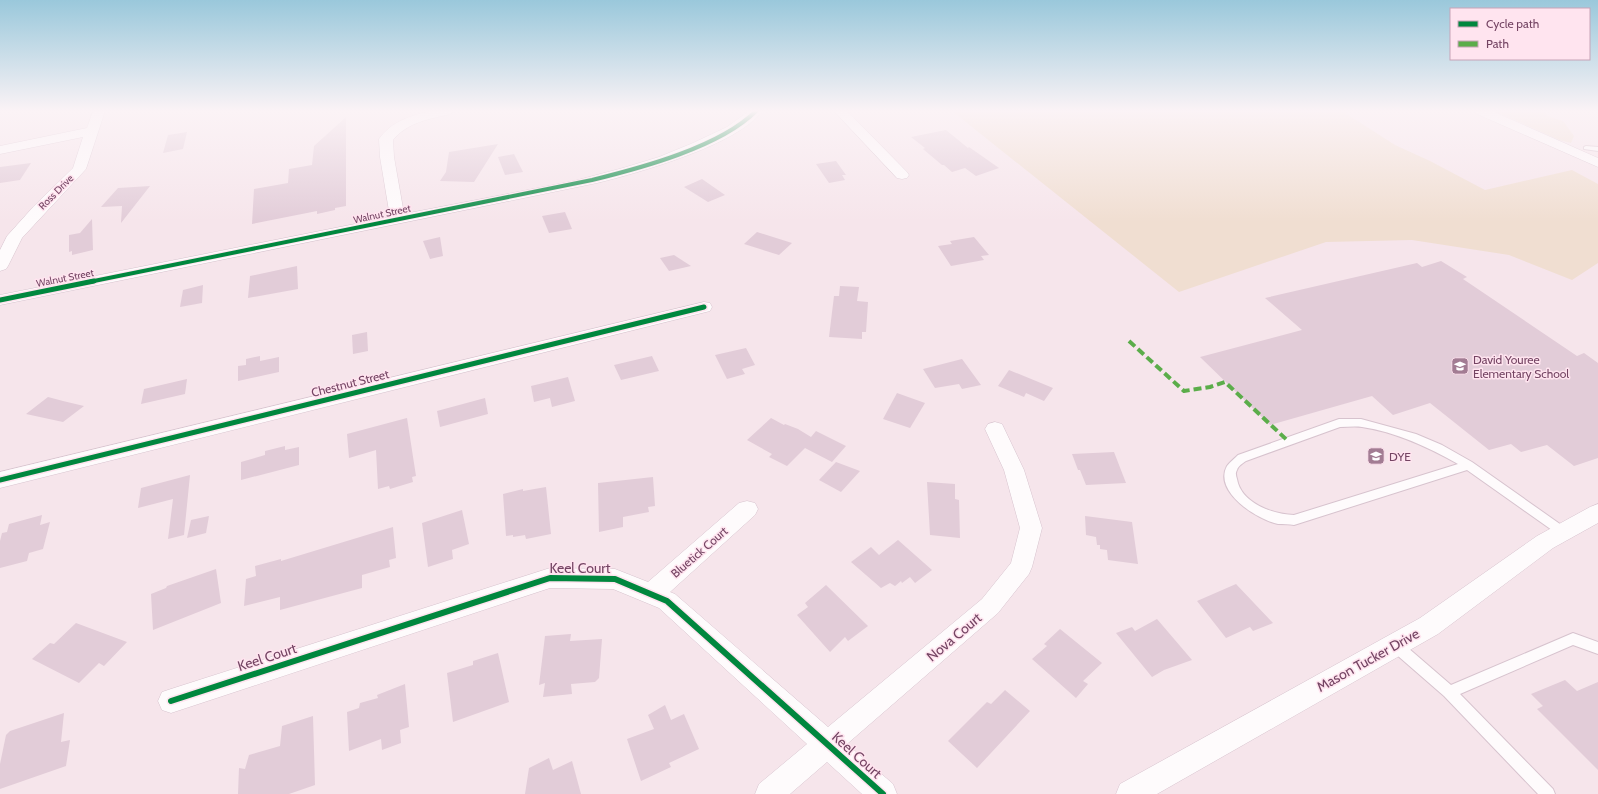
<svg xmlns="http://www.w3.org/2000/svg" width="1598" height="794" font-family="Cabin,sans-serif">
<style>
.green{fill:#f0ded1}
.building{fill:#e2ccd8}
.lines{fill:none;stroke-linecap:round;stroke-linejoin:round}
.lane-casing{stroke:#d7c3ce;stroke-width:2}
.street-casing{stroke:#d7c3ce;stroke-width:1}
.lane{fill:#fefbfc;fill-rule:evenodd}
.street{fill:#fefbfc;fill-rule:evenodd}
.quiet{stroke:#5bad4a;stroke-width:4;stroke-dasharray:8 4;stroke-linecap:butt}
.cycleway-far2-casing{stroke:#ffe4ef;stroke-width:6}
.cycleway-far1-casing{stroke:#ffe4ef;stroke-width:8}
.cycleway-casing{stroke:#ffe4ef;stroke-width:9}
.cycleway-far2{stroke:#00873e;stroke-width:4}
.cycleway-far1{stroke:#00873e;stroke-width:5}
.cycleway{stroke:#00873e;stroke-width:6}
.labels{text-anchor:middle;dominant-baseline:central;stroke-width:3;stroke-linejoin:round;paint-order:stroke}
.far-street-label{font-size:10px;fill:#744463;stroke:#ffe4ef}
.poi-label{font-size:12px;fill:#744463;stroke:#ffe4ef;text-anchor:start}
.street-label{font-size:12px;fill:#744463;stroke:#ffe4ef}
.near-street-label{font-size:14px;fill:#744463;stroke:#ffe4ef}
</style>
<rect width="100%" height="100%" fill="#f6e5eb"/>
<g class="green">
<path d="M952,111H1342L1395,145L1430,161L1485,190L1572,170L1598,184V263L1572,280L1509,255L1412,240L1326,242L1179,292Z"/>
<path d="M1495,111H1545L1547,116L1563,121L1574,136L1571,143L1559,140Z"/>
</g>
<g class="building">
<path d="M346,117V206L335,208V210L317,214V211L252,224L254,189L288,183L289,169L312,165L314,146Z"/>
<path d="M946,130L968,148L969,147L999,168L976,176L965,168L952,172L944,165H942L923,149L925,148L911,137Z"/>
<path d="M187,132L183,149L163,153L168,135Z"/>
<path d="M498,144L474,182L440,181L446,172L449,152Z"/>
<path d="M514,154L523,172L505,175L498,157Z"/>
<path d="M836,161L846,175H842L845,180L829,183L816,164Z"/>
<path d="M31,163L20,180L0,183V167Z"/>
<path d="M702,179L725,195L708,202L684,187Z"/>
<path d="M150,186L121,223L122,206L101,207L118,188Z"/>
<path d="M565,212L572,229L549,233L542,216Z"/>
<path d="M92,219L93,250L72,255V251L69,252V235L80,233Z"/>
<path d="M757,232L792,243L779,255L744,244Z"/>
<path d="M440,237L443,256L430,259L423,241Z"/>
<path d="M974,237L989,255L981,256L984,260L951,266L938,246L952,244L950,241Z"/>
<path d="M674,255L691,266L669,271L660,258Z"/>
<path d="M1441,261L1467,277L1463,279L1577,356L1584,353L1598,363V458L1574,466L1547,445L1521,452L1511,444L1489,450L1430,403L1393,415L1372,396L1270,425L1200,357L1302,330L1265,298L1417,263L1422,267Z"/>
<path d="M297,266L298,289L248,298L250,276Z"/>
<path d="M203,285L202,303L180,307L183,290Z"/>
<path d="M840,286L859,287L857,301L868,302L866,332H862V339L829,337L834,296H839Z"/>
<path d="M367,332L368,351L353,354L352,335Z"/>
<path d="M746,348L755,365L742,369L745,374L727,379L715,355Z"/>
<path d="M260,356V361L279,357V372L238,381V366L246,365V359Z"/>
<path d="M652,356L659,371L621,380L614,365Z"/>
<path d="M962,359L981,385L962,389L959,384L935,388L923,369Z"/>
<path d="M1009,370L1053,388L1044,401L1026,393L1024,397L998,386Z"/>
<path d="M568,377L575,401L552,407L550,398L534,402L531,386Z"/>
<path d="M187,379L185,394L141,404L144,389Z"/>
<path d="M897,393L925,403L910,428L883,419Z"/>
<path d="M48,397L63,401L84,406L63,422L26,414Z"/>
<path d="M485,398L488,414L440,427L437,411Z"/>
<path d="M407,418L416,476L412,477L413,482L390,489L389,486L378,489L376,450L349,458L347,434Z"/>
<path d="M771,418L784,425L785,424L798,429L811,437L816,431L846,446L832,462L805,448L787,466L769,457L772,454L747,440Z"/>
<path d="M285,446V450L299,447V465L241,480V462L265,455V451Z"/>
<path d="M1114,452L1126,483L1086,485L1080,470H1078L1072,454Z"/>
<path d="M836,462L860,471L841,492L819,480Z"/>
<path d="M190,475L184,535L168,539L173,499L138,508L141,488Z"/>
<path d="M653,477L655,506L648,507L649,512L623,517V527L599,532L598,483Z"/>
<path d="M927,482L955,484V499L959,500L960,538L930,535Z"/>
<path d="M546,487L551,534L526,539L525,535L513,537V535L506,536L503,494L523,489V491Z"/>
<path d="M462,510L469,544L452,550L453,559L428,567L422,523Z"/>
<path d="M42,515L40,525L50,522L43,549L29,553L27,561L0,568V541L2,533L7,532L9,524Z"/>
<path d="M209,516L206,533L187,538L191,520Z"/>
<path d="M1085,516L1132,522L1138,564L1108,560L1107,550L1100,549V545H1097L1096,537L1086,535Z"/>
<path d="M393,527L396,558L389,560L390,567L362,575V588L280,610V597L244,606L246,579L256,576L255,566L281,559V561Z"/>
<path d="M898,540L932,570L915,583L910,577L902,583L901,581L895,586L890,583L881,588L851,562L871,547L879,555Z"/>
<path d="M216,569L221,603L153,630L151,594L166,588L167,586Z"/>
<path d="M1236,584L1273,623L1253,631L1250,627L1226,638L1197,601Z"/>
<path d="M826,585L868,626L848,641L845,637L830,652L797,615L808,607L805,603Z"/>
<path d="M1157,619L1192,660L1164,670L1152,677L1116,633L1132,627L1135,631Z"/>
<path d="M76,623L127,642L104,666L99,663L79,683L32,659L50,643L54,644Z"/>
<path d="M1060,629L1102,663L1083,681L1088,684L1076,698L1032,659L1047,646L1044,644Z"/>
<path d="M571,634L570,641L602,639L599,678L595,682L571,684L572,694L543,697L545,683L539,685L545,636Z"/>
<path d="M498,653L509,702L453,722L447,673L473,665V661Z"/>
<path d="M1565,680L1577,691L1598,682V770L1537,709L1543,706L1531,694Z"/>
<path d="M405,684L409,727L400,730L401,743L382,750L381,739L349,751L347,712L359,708L360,703L378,698L377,695Z"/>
<path d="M1005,690L1030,711L977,768L948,741L987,702L991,704Z"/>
<path d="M665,705L671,720L684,714L699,749L669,763L671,767L641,781L627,739L654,729L648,715Z"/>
<path d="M64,713L61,742L70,740L66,766L0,789V764L6,735L10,731Z"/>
<path d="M313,716L315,785L289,794H238L239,768L245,769L249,755L280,746L282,726Z"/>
<path d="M549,758L553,770L572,761L581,794H525L529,768Z"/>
</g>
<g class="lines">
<defs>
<g id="lane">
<path d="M1586,146L1598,147V151L1584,149V147Z"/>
<path d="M1339,419H1361L1416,434L1442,445L1472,462L1567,529L1569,532L1567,535L1563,537L1559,535L1467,470L1294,525C1289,524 1283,524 1278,524C1258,520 1213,492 1227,466C1230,462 1235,458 1238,455ZM1340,427C1347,427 1355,426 1362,427C1396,432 1428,447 1458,464L1294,515C1272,514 1241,503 1237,479C1236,476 1235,473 1237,470C1238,466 1243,463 1246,461Z"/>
<path d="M1573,633L1598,642V654L1573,645L1460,694L1553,789L1555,794H1538L1444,696L1390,649L1389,645L1390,641L1395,639L1400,641L1451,685Z"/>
</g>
<g id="street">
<path d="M93,111H105L86,169L22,238L8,266L6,269L0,271V250L7,236L34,206L73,168L83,137L0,154V146L87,128Z"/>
<path d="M431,111H453L451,114C429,119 408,122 393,140L394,157L404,214L574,181L623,168L659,157L693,143L727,127L749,111H762C738,145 638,173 597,183L0,305V295L390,217L380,157L379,139C392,121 410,116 431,111Z"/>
<path d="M834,111H847L907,172L909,175L907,178L902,179L897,178Z"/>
<path d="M1475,111H1492L1598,158V167L1477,114Z"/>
<path d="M704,302L710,303L712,307L710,311L0,488V472Z"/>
<path d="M995,422L1002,424L1024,470L1042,528L1032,567L1029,574L998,613L847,744L893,784L897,794H862L827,762L790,794H755L759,784L807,744L659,608L613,589L550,588L171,713L162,710L158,701L162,692L171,689L550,568L615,569L648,582L739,503L747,501L755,503L758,509L755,515L670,592L675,594L828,727L982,599L1011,563L1020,528L1004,470L985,429L988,424Z"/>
<path d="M1598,504V523L1553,548L1438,634L1157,794H1116L1120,784L1420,618L1537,536L1590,507Z"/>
</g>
</defs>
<use href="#lane" class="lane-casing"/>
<use href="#street" class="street-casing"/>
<use href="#lane" class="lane"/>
<use href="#street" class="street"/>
<path class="quiet" d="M1129,341L1184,391L1210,387L1225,382L1288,441"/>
<defs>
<path id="cycleway-far2" d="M89,282L592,180C641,168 720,147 756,111"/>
<g id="cycleway-far1">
<path d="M0,300L94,281"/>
<path d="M0,480L704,307"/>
</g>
<path id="cycleway" d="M171,701L550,578L615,579L667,601L883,794"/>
</defs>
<use href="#cycleway-far2" class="cycleway-far2-casing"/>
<use href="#cycleway-far1" class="cycleway-far1-casing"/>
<use href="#cycleway" class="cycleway-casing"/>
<use href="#cycleway-far2" class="cycleway-far2"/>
<use href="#cycleway-far1" class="cycleway-far1"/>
<use href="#cycleway" class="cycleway"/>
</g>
<linearGradient id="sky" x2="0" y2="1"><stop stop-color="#9ac8db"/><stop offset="0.5" stop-color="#fbf3f6"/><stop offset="1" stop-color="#fbf3f6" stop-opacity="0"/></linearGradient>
<rect width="1598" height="222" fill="url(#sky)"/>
<defs>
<symbol id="school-square" viewBox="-11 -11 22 22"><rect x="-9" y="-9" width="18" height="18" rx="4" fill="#a27c93" stroke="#ffe4ef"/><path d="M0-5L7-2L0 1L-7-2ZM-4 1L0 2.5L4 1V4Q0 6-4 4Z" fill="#fff"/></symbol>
</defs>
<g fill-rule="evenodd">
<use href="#school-square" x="1450" y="356" width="20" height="20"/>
<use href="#school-square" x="1366" y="446" width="20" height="20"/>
</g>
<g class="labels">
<g class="far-street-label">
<text transform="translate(56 192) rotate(-45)">Ross Drive</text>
<text transform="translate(382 214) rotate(-12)">Walnut Street</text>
<text transform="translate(65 278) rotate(-11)">Walnut Street</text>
</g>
<g class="poi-label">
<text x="1473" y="359">David Youree<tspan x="1473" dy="14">Elementary School</tspan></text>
<text x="1389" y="456">DYE</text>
</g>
<g class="street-label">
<text transform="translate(350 383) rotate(-14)">Chestnut Street</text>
<text transform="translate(699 552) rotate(-41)">Bluetick Court</text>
</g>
<g class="near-street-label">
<text x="580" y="568">Keel Court</text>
<text transform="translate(954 637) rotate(-40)">Nova Court</text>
<text transform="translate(267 657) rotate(-18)">Keel Court</text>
<text transform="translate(1368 660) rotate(-29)">Mason Tucker Drive</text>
<text transform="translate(857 755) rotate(42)">Keel Court</text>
</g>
</g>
<rect x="1450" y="8" width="140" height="52" fill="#ffe4ef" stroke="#c7a4b7"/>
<rect x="1458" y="21" width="20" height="6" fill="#00873e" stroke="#c7a4b7"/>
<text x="1486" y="28" font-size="12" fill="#744463">Cycle path</text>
<rect x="1458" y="41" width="20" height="6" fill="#5bad4a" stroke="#c7a4b7"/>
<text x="1486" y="48" font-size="12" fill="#744463">Path</text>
</svg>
